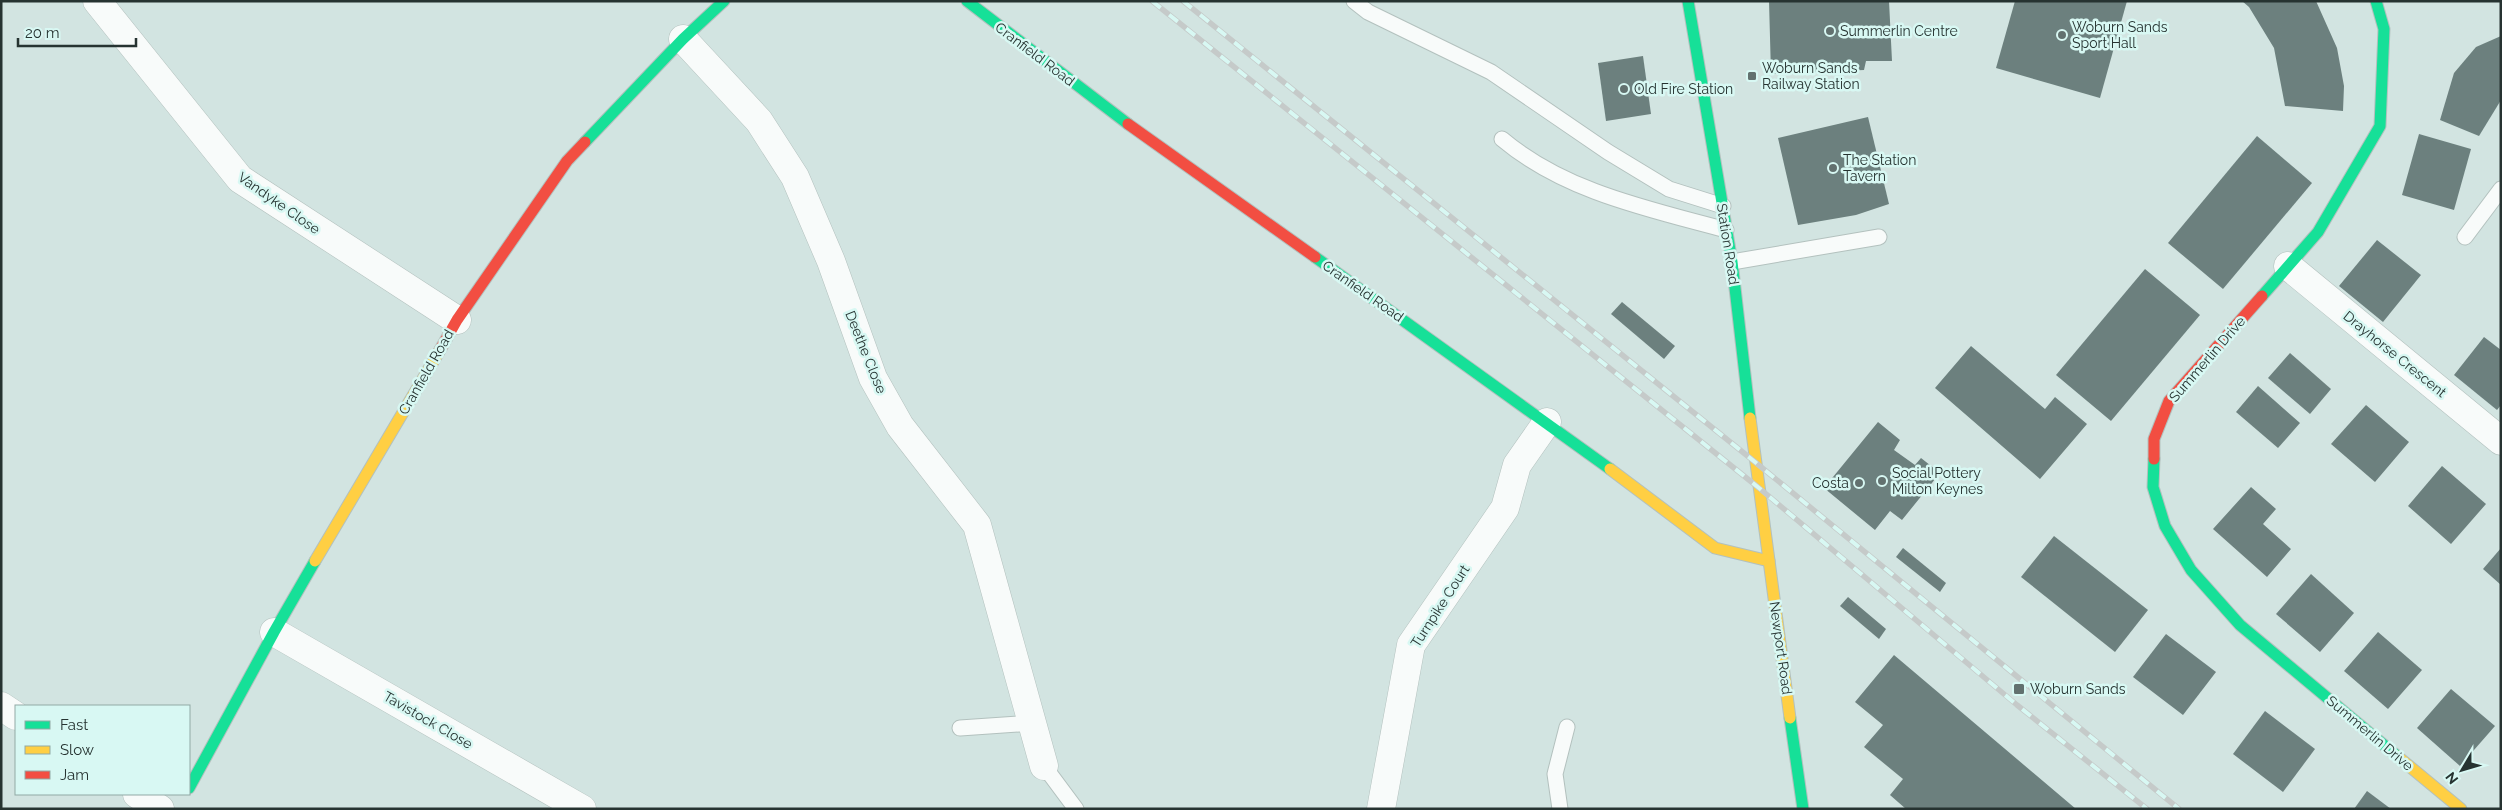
<svg xmlns="http://www.w3.org/2000/svg" width="2502" height="810" font-family="Raleway,sans-serif">
<style>
.building{fill:#6c807e}
.lines{fill:none;stroke-linecap:round;stroke-linejoin:round}
.lane-casing{stroke:#b3c1be;stroke-width:17}
.street-casing{stroke:#b3c1be;stroke-width:29}
.fast-casing{stroke:#b3c1be;stroke-width:13}
.slow-casing{stroke:#b3c1be;stroke-width:13}
.jam-casing{stroke:#b3c1be;stroke-width:13}
.lane{stroke:#f8fbfa;stroke-width:15}
.street{stroke:#f8fbfa;stroke-width:28}
.fast{stroke:#16e098;stroke-width:11}
.slow{stroke:#ffcf43;stroke-width:11}
.jam{stroke:#f24e42;stroke-width:11}
.rail-casing{stroke:#c5cac9;stroke-width:5.5}
.rail{stroke:#d8f8f3;stroke-width:4;stroke-dasharray:11;stroke-linecap:butt}
.poi-dot{fill:#62716f;stroke:#d8f8f3;stroke-width:2}
.labels{text-anchor:middle;dominant-baseline:central;stroke-width:5;stroke-linejoin:round;paint-order:stroke}
.poi-label{font-size:14px;fill:#263331;stroke:#d8f8f3;text-anchor:start}
.street-label{font-size:14px;fill:#263331;stroke:#d8f8f3}
</style>
<rect width="100%" height="100%" fill="#d2e4e1"/>
<g class="building">
<path d="M1769,1H1889L1892,61H1866L1864,70L1771,74Z"/>
<path d="M2015,1H2127L2100,98L1996,68Z"/>
<path d="M2242,1H2316L2337,48L2344,86L2343,111L2285,106L2274,48L2249,7Z"/>
<path d="M2501,36V100L2479,136L2440,120L2454,73L2476,47Z"/>
<path d="M1643,56L1651,114L1606,121L1598,63Z"/>
<path d="M1868,117L1889,204L1856,215L1798,225L1778,138Z"/>
<path d="M2419,134L2471,149L2454,210L2402,195Z"/>
<path d="M2257,136L2312,183L2223,289L2168,243Z"/>
<path d="M2377,240L2421,275L2383,322L2339,286Z"/>
<path d="M2145,269L2200,315L2111,421L2056,375Z"/>
<path d="M1622,302L1675,346L1664,359L1611,314Z"/>
<path d="M2484,337L2501,350V405L2497,410L2454,375Z"/>
<path d="M1971,346L2045,409L2055,397L2087,424L2040,479L1935,388Z"/>
<path d="M2290,353L2331,389L2310,414L2268,378Z"/>
<path d="M2258,386L2300,423L2278,448L2236,412Z"/>
<path d="M2366,405L2409,442L2375,482L2331,444Z"/>
<path d="M1878,422L1900,440L1894,450L1915,465L1921,458L1940,473L1902,520L1890,511L1875,530L1824,488Z"/>
<path d="M2442,466L2486,504L2451,544L2408,506Z"/>
<path d="M2251,487L2276,509L2263,524L2291,549L2267,577L2213,529Z"/>
<path d="M2054,536L2148,610L2115,652L2021,577Z"/>
<path d="M1903,548L1946,583L1940,592L1896,557Z"/>
<path d="M2501,548V585L2483,569Z"/>
<path d="M2311,574L2354,613L2320,652L2276,614Z"/>
<path d="M1848,597L1886,629L1879,639L1840,606Z"/>
<path d="M2378,632L2422,670L2388,709L2344,671Z"/>
<path d="M2166,634L2216,672L2183,715L2133,677Z"/>
<path d="M1894,655L2076,809H1906L1890,795L1903,779L1864,747L1883,725L1855,702Z"/>
<path d="M2451,689L2495,726L2460,766L2417,728Z"/>
<path d="M2265,711L2315,749L2283,792L2233,754Z"/>
<path d="M2367,791L2391,809H2354Z"/>
</g>
<g class="lines">
<defs>
<g id="lane">
<path d="M1354,1L1368,12L1491,72L1608,152L1669,189L1723,206"/>
<path d="M1502,139C1565,192 1649,209 1726,230"/>
<path d="M2465,237L2501,189"/>
<path d="M1732,262L1879,237"/>
<path d="M960,728L1033,723"/>
<path d="M1044,766L1076,809"/>
<path d="M1560,809L1555,774L1567,727"/>
</g>
<g id="street">
<path d="M97,1L240,179L457,320"/>
<path d="M683,39L759,121L795,177L831,261L873,378L900,426L977,525L1044,766"/>
<path d="M2288,266L2501,441"/>
<path d="M274,632L582,809"/>
<path d="M1,706L16,716"/>
<path d="M137,794L160,809"/>
<path d="M1381,809L1411,645L1505,508L1517,465L1547,422"/>
</g>
<g id="fast">
<path d="M967,1L1128,124"/>
<path d="M1688,1L1732,262L1750,418"/>
<path d="M585,142L683,39L724,1"/>
<path d="M1315,257L1610,469"/>
<path d="M2262,296L2318,232L2380,126L2384,29L2376,1"/>
<path d="M2154,459L2153,487L2165,526L2191,570L2240,625L2397,756"/>
<path d="M1790,718L1803,809"/>
<path d="M189,788L274,632L315,561"/>
</g>
<g id="slow">
<path d="M1750,418L1790,718"/>
<path d="M1610,469L1715,548L1769,561"/>
<path d="M315,561L440,350"/>
<path d="M2397,756L2461,809"/>
</g>
<g id="jam">
<path d="M1128,124L1315,257"/>
<path d="M440,350L457,320L567,161L585,142"/>
<path d="M2154,459V439L2169,401L2262,296"/>
</g>
</defs>
<use href="#lane" class="lane-casing"/>
<use href="#street" class="street-casing"/>
<use href="#fast" class="fast-casing"/>
<use href="#slow" class="slow-casing"/>
<use href="#jam" class="jam-casing"/>
<use href="#lane" class="lane"/>
<use href="#street" class="street"/>
<use href="#fast" class="fast"/>
<use href="#slow" class="slow"/>
<use href="#jam" class="jam"/>
<defs>
<g id="rail">
<path d="M1152,1L1759,488L2017,705L2147,809"/>
<path d="M1183,1L1755,462L2179,809"/>
</g>
</defs>
<use href="#rail" class="rail-casing"/>
<use href="#rail" class="rail"/>
</g>
<g class="poi-dot">
<circle cx="1830" cy="31" r="5"/>
<circle cx="2062" cy="35" r="5"/>
<rect x="1747" y="71" width="10" height="10" rx="2.5"/>
<circle cx="1624" cy="89" r="5"/>
<circle cx="1833" cy="168" r="5"/>
<circle cx="1882" cy="481" r="5"/>
<circle cx="1859" cy="483" r="5"/>
<rect x="2013" y="683" width="12" height="12" rx="2.5"/>
</g>
<g class="labels">
<g class="poi-label">
<text x="2072" y="27">Woburn Sands<tspan x="2072" dy="16">Sport Hall</tspan></text>
<text x="1840" y="31">Summerlin Centre</text>
<text x="1762" y="68">Woburn Sands<tspan x="1762" dy="16">Railway Station</tspan></text>
<text x="1634" y="89">Old Fire Station</text>
<text x="1843" y="160">The Station<tspan x="1843" dy="16">Tavern</tspan></text>
<text x="1892" y="473">Social Pottery<tspan x="1892" dy="16">Milton Keynes</tspan></text>
<text x="1849" y="483" text-anchor="end">Costa</text>
<text x="2030" y="689">Woburn Sands</text>
</g>
<g class="street-label">
<text transform="translate(1035 54) rotate(37)">Cranfield Road</text>
<text transform="translate(279 203) rotate(35)">Vandyke Close</text>
<text transform="translate(1728 244) rotate(81)">Station Road</text>
<text transform="translate(1363 291) rotate(35)">Cranfield Road</text>
<text transform="translate(866 352) rotate(68)">Deethe Close</text>
<text transform="translate(2395 354) rotate(39)">Drayhorse Crescent</text>
<text transform="translate(2207 359) rotate(-49)">Summerlin Drive</text>
<text transform="translate(426 372) rotate(-60)">Cranfield Road</text>
<text transform="translate(1440 606) rotate(-57)">Turnpike Court</text>
<text transform="translate(1781 648) rotate(82)">Newport Road</text>
<text transform="translate(428 720) rotate(30)">Tavistock Close</text>
<text transform="translate(2370 733) rotate(40)">Summerlin Drive</text>
</g>
</g>
<rect width="2502" height="810" fill="none" stroke="#263331" stroke-width="5"/>
<rect x="15" y="705" width="175" height="90" fill="#d8f8f3" stroke="#91a9a5"/>
<rect x="25" y="721" width="25" height="8" fill="#16e098" stroke="#91a9a5"/>
<text x="60" y="730" font-size="15" fill="#263331">Fast</text>
<rect x="25" y="746" width="25" height="8" fill="#ffcf43" stroke="#91a9a5"/>
<text x="60" y="755" font-size="15" fill="#263331">Slow</text>
<rect x="25" y="771" width="25" height="8" fill="#f24e42" stroke="#91a9a5"/>
<text x="60" y="780" font-size="15" fill="#263331">Jam</text>
<g transform="translate(2462 770) rotate(232)" stroke="#d8f8f3" stroke-width="4" paint-order="stroke">
<path d="M0-4L9 19L0 12L-9 19Z" fill="#263331"/>
<text y="-8" font-size="14" font-weight="bold" text-anchor="middle" fill="#263331">N</text>
</g>
<path d="M18 38v8h118v-8" fill="none" stroke="#263331" stroke-width="2.5"/>
<text x="25" y="38" font-size="15" fill="#263331" stroke="#d8f8f3" stroke-width="4" paint-order="stroke">20 m</text>
</svg>
